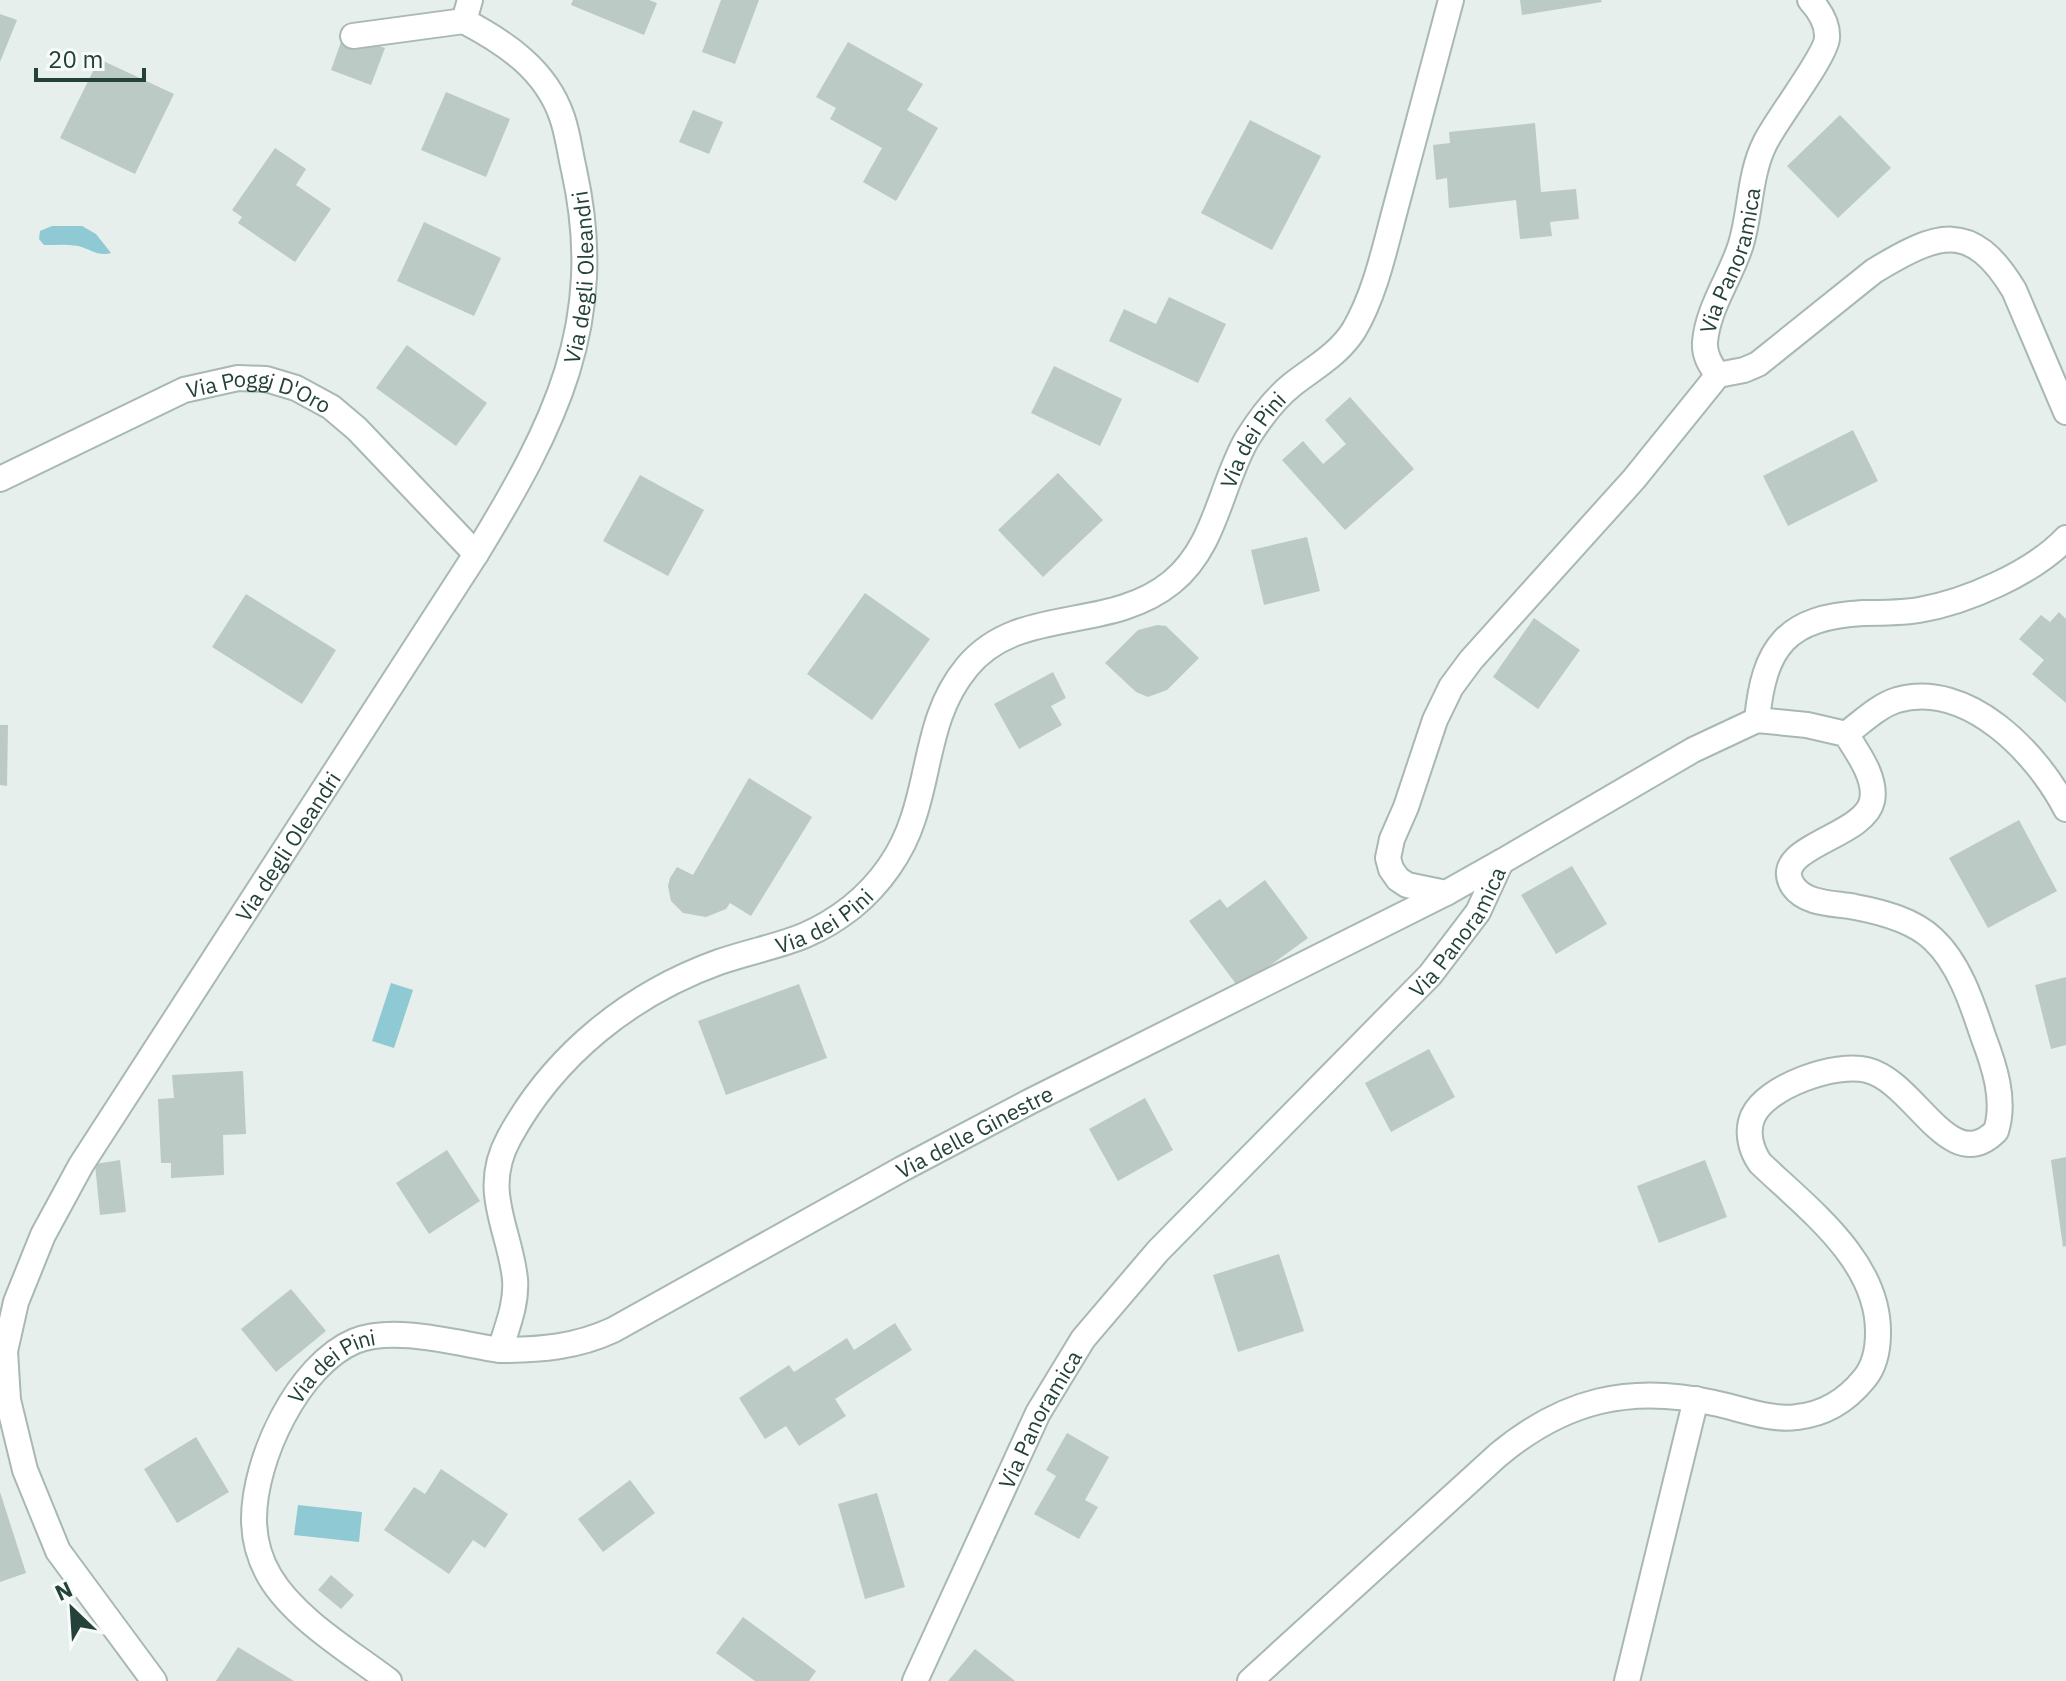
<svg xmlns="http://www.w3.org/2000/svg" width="2066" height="1681" font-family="'IBM Plex Sans',sans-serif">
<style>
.water{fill:#8ec9d4}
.building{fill:#bbcac4}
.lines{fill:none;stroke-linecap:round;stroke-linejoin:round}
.street-casing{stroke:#a8b8b2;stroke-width:28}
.street{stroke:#fff;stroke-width:24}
.labels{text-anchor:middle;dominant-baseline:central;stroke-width:6;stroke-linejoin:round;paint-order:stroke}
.street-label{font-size:22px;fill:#24423a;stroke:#f7fbf9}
</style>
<rect width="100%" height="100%" fill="#e6efeb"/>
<g class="water">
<path d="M82,226L96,234L111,253C99,257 90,249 78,246C67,244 55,245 44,245L39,239L40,231L52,226Z"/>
<path d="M391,983L413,990L394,1048L372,1041Z"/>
<path d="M298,1505L362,1512L359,1542L294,1535Z"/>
</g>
<g class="building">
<path d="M573,0H649L657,3L644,35L571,5Z"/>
<path d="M721,0H759L735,64L702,52Z"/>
<path d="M1520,0H1601L1602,2L1522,15Z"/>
<path d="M0,14L17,20L0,62Z"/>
<path d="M364,40L385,48L371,85L331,70L341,42L360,49Z"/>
<path d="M848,42L923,84L907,110L938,128L896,201L863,182L882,148L830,119L836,108L816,97Z"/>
<path d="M99,59L174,94L135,174L60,138Z"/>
<path d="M446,92L510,119L486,177L421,150Z"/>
<path d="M693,110L723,122L709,154L679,142Z"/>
<path d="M1840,115L1891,168L1838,218L1787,166Z"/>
<path d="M1250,120L1321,156L1272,250L1201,213Z"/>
<path d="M1535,123L1541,192L1576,189L1579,219L1550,222L1552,236L1520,239L1516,200L1449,208L1447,178L1436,180L1433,145L1450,143L1449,132Z"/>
<path d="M275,148L306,169L296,185L331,209L295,262L238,223L242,217L232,210Z"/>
<path d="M424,222L501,258L474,316L397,281Z"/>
<path d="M1169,297L1226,324L1198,383L1109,341L1124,309L1156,324Z"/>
<path d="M407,345L487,403L456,446L376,388Z"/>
<path d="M1054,366L1122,399L1100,446L1031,413Z"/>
<path d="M1350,397L1414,469L1345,530L1282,460L1303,441L1323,464L1346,444L1325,420Z"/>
<path d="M1853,430L1878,481L1788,526L1763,476Z"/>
<path d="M1058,473L1103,520L1043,577L998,530Z"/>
<path d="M640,475L704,510L668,576L603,541Z"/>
<path d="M1307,537L1320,591L1264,605L1251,550Z"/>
<path d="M865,593L930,639L872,720L807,674Z"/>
<path d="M246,594L336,650L302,704L212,647Z"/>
<path d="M2059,612L2066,619V703L2032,674L2044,660L2019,639L2041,615L2050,622Z"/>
<path d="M1534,618L1580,650L1538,709L1493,677Z"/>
<path d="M1157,625L1166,626L1199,658L1167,690L1148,697L1136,692L1105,663L1138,630Z"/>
<path d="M1053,672L1066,698L1051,706L1062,725L1019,749L994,704Z"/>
<path d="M0,725H8L7,786L0,785Z"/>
<path d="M749,778L812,817L751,916L730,903L726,909L706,917L683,913L671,901L668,886L670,878L677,867L693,875Z"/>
<path d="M2019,820L2057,891L1988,928L1949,858Z"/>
<path d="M1572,866L1607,924L1556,954L1521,895Z"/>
<path d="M1265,880L1308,938L1239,988L1189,921L1220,899L1227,908Z"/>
<path d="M2066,977V1045L2051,1049L2035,985Z"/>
<path d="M799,984L827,1058L726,1095L698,1021Z"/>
<path d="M1429,1049L1455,1097L1391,1132L1365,1083Z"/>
<path d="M243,1071L246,1134L223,1135L224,1175L171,1178V1163H161L158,1099L174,1098L172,1075Z"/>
<path d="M1145,1098L1173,1150L1118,1181L1089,1129Z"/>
<path d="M447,1150L480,1201L429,1234L396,1183Z"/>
<path d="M2066,1157V1246L2063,1247L2051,1160Z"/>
<path d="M120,1160L126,1212L100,1215L95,1164Z"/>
<path d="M1705,1160L1727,1217L1659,1243L1637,1186Z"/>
<path d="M1279,1254L1304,1331L1238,1352L1213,1275Z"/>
<path d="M291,1289L326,1331L276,1372L241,1329Z"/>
<path d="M895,1323L912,1350L835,1399L846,1416L799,1446L786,1426L765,1439L739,1398L789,1365L794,1372L847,1338L854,1350Z"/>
<path d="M1067,1433L1109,1457L1085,1500L1098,1507L1079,1539L1034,1514L1056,1476L1046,1470Z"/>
<path d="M196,1437L229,1492L177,1523L144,1469Z"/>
<path d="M441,1469L508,1514L485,1548L473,1540L449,1574L384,1530L414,1487L425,1494Z"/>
<path d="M630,1480L655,1513L603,1552L578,1519Z"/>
<path d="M0,1492L26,1573L0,1582Z"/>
<path d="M877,1493L905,1587L865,1599L838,1504Z"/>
<path d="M331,1575L354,1595L341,1609L318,1590Z"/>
<path d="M743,1617L816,1671L809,1681H755L716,1653Z"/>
<path d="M238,1647L294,1681H216Z"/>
<path d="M975,1649L1015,1681H948Z"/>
</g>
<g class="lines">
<defs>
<g id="street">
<path d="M353,36L464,21L470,0"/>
<path d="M1718,375L1744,370L1758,364L1874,271C1937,233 1971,219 2014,290L2066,412"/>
<path id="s1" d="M0,479L184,390L238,378L266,379L296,388L331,407L357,429L476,554"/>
<path d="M1757,720C1764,647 1786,617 1863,613C1882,613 1900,613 1919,610C1966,602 2033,573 2066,538"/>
<path d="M1846,734C1862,722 1878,706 1897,700C1968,680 2037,753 2066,809"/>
<path id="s2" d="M500,1350C541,1350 576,1347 613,1330L902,1169L1029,1102L1446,893"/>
<path id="s3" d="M154,1681L58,1551L25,1470L8,1400L5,1351L16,1302L43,1235L81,1165L476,554C554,426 608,324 574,170C570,153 568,134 562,117C546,70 506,43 464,21"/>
<path id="s4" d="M389,1681C351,1652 295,1619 270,1577C260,1560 254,1540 254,1519C254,1459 298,1365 355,1341C395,1325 459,1344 500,1350C507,1327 517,1304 515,1279C510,1229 480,1191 509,1138C554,1055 630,994 719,962C772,944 805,944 852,907C880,884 902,853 913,819C931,766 929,713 967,667C1019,604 1108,634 1172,582C1216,546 1220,486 1247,439C1260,418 1274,399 1293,384C1315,367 1339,354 1354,330C1375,294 1384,251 1395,210C1414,140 1432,70 1451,0"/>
<path id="s5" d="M915,1681L1038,1413L1083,1339L1158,1251L1430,975L1478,912L1501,862L1446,893L1407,885L1398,879L1391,869L1388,858L1392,839L1406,807L1435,720L1451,687L1471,660L1634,479L1718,375C1710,365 1704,355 1705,342C1708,307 1731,277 1741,244C1751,211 1749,175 1765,143C1776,120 1826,56 1827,38C1828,24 1819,10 1810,0"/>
<path d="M1250,1681L1498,1455C1564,1400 1630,1384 1714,1403C1739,1408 1771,1421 1797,1417C1825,1414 1847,1400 1864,1379C1875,1366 1878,1350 1878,1333C1879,1261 1808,1209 1760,1163C1751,1150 1746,1132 1753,1116C1767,1086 1836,1062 1867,1070C1916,1082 1949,1178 1996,1131C2006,1100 1994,1065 1983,1036C1972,1003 1959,963 1933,939C1913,920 1882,912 1855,907C1836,903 1806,905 1793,886C1768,847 1864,838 1872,801C1877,778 1857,752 1846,734L1807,725L1757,720L1693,750L1501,862"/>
<path d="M1627,1681L1696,1399"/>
</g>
</defs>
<use href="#street" class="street-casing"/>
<use href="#street" class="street"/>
</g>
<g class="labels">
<g class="street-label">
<text stroke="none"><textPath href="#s5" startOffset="1872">Via Panoramica</textPath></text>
<text stroke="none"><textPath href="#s3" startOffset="1600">Via degli Oleandri</textPath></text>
<text stroke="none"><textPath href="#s1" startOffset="282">Via Poggi D'Oro</textPath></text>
<text stroke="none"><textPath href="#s4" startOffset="1886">Via dei Pini</textPath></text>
<text stroke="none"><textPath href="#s3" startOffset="952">Via degli Oleandri</textPath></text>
<text stroke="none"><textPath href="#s4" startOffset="1192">Via dei Pini</textPath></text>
<text stroke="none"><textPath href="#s5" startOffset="936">Via Panoramica</textPath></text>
<text stroke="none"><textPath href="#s2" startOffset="528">Via delle Ginestre</textPath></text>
<text stroke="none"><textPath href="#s4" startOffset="400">Via dei Pini</textPath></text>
<text stroke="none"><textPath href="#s5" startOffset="290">Via Panoramica</textPath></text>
</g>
</g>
<g transform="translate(72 1609) rotate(335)" stroke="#f7fbf9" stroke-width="6" paint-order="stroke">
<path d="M0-6L14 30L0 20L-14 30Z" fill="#24423a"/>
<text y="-12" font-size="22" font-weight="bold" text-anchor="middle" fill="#24423a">N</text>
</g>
<path d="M36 68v12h108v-12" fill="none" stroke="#24423a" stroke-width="4"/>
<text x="48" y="68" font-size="24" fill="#24423a" stroke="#f7fbf9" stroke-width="6" paint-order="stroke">20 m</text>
</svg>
